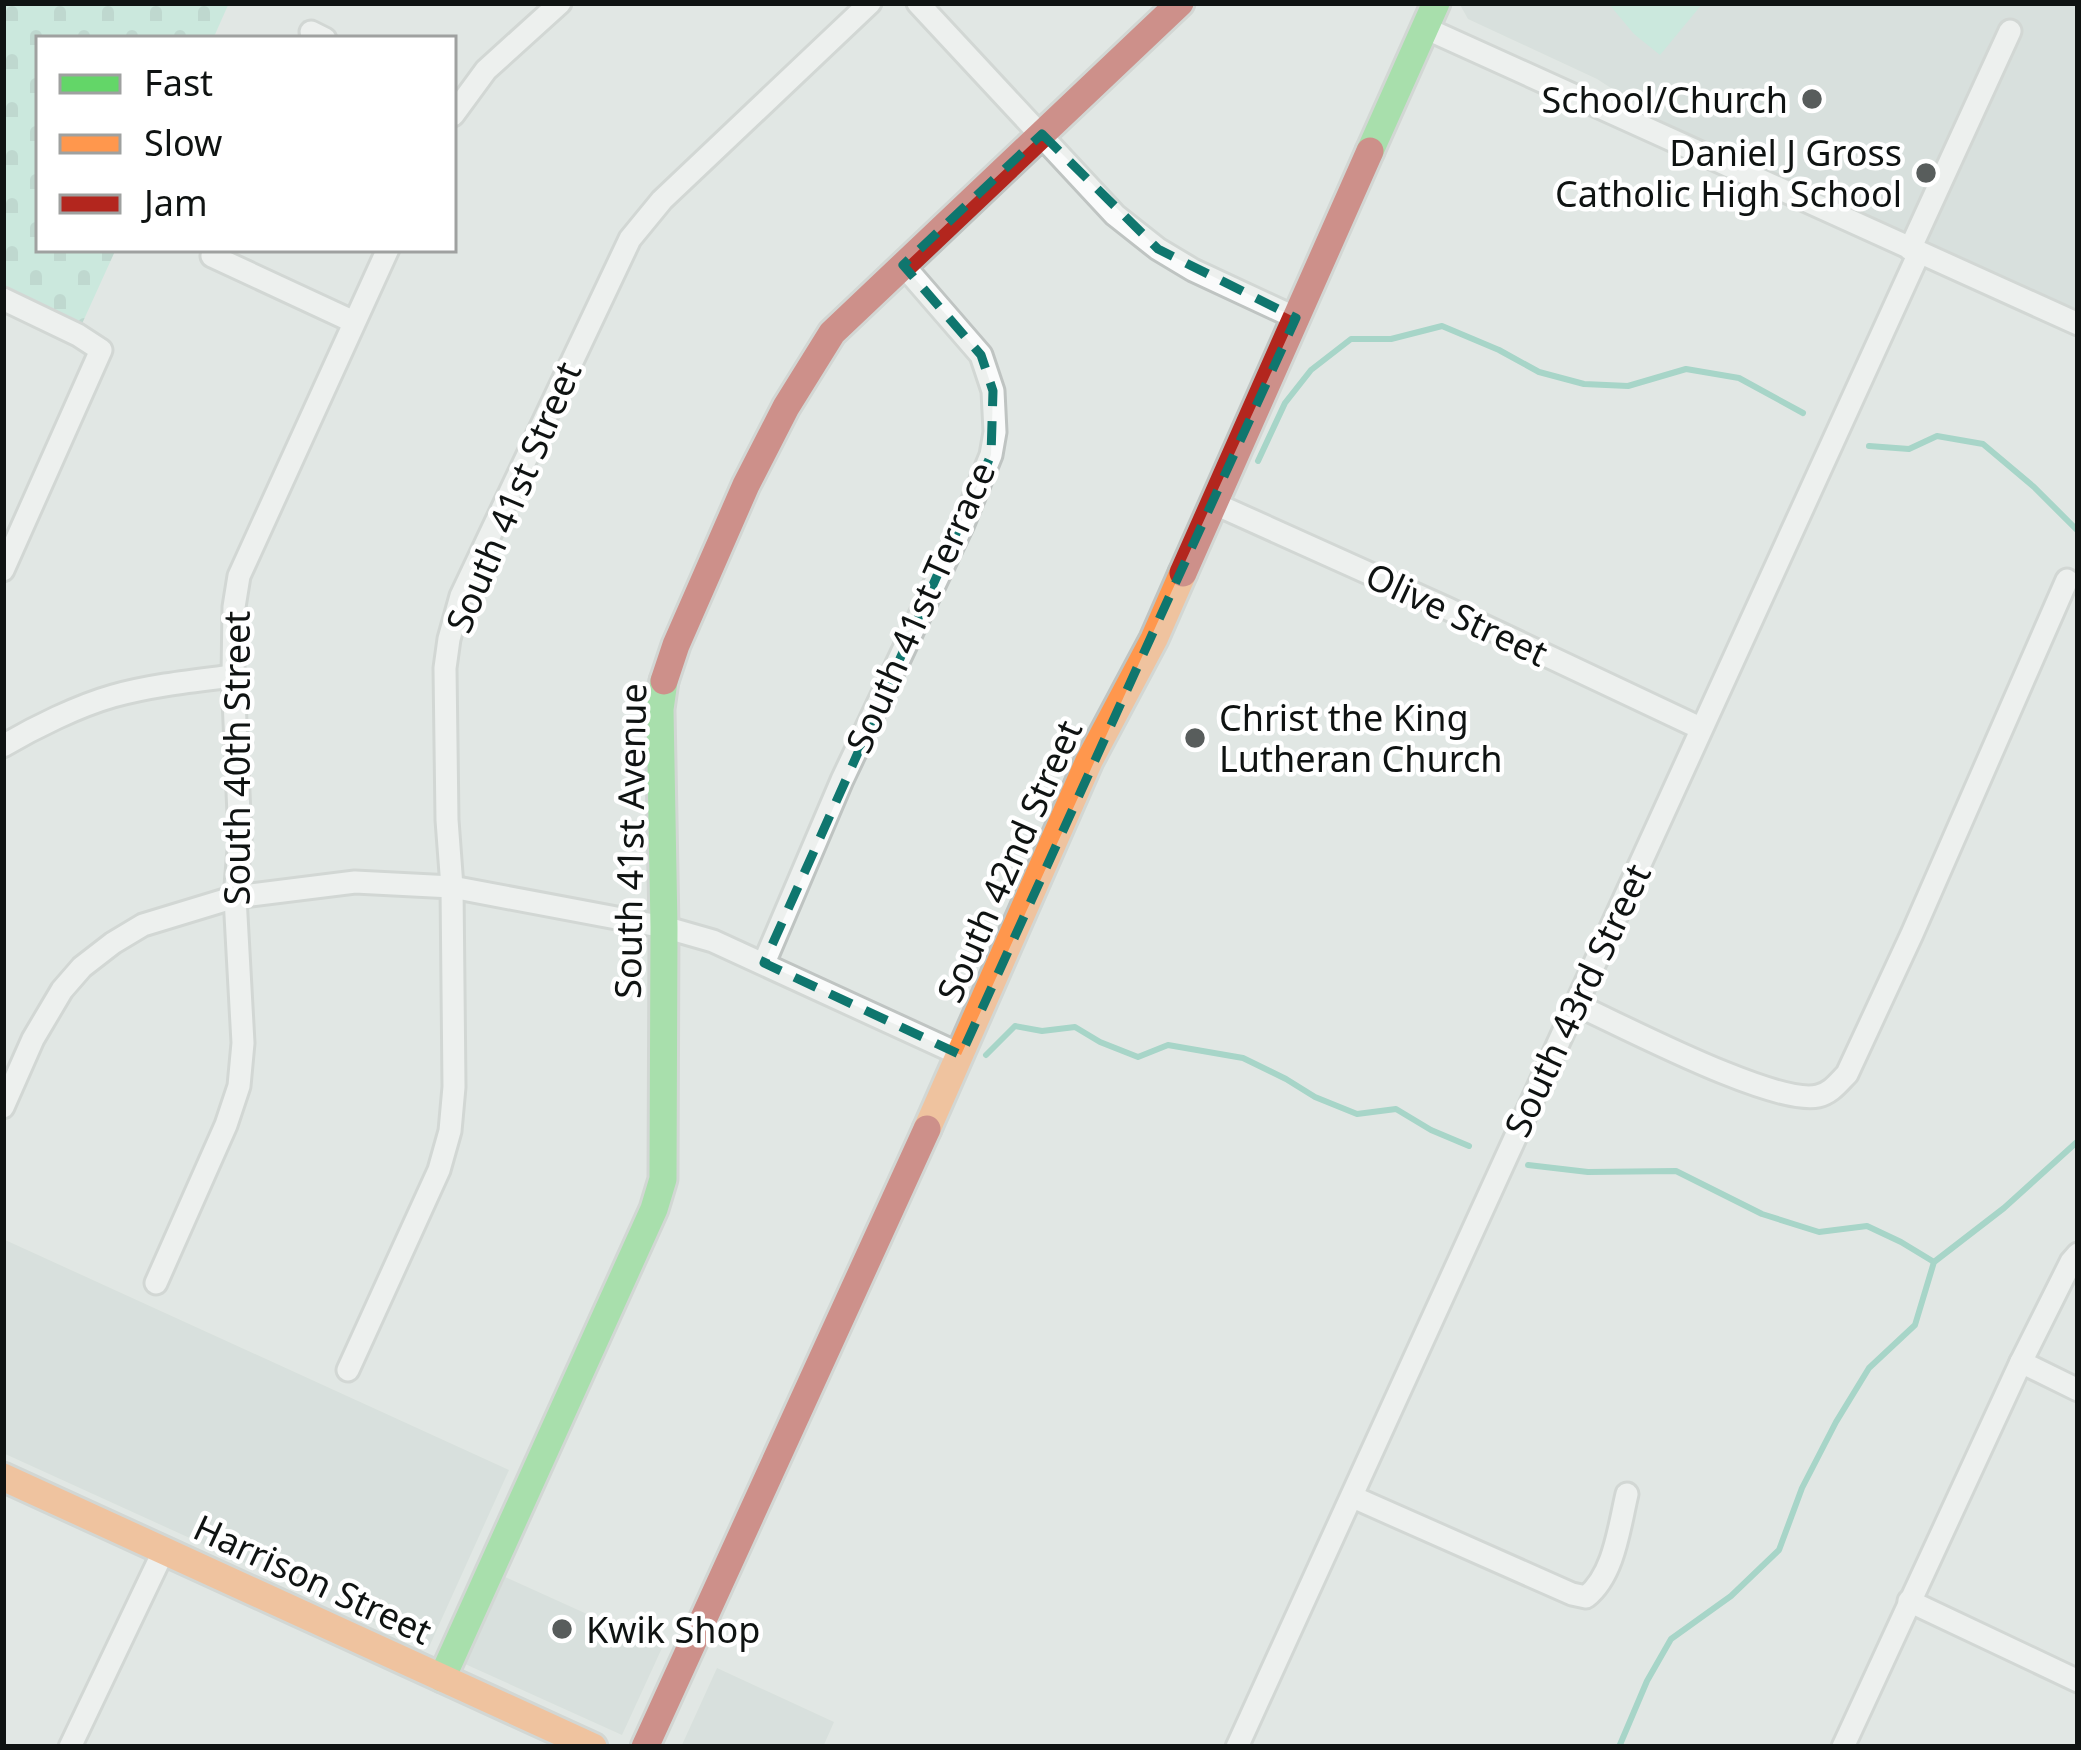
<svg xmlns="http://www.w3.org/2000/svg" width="2081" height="1750" font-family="'Noto Sans',sans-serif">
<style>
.built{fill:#ccd8d4}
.cemetery{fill:url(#cemetery-stones)}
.pitch{fill:#afe8d6}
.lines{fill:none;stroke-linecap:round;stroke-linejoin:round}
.stream{stroke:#60bea6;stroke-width:6}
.street-casing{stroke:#bfc4c2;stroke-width:27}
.fast-casing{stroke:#bfc4c2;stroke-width:33}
.slow-casing{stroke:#bfc4c2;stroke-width:33}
.jam-casing{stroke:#bfc4c2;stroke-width:33}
.street{stroke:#fafbfb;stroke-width:21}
.fast{stroke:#63d668;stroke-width:27}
.slow{stroke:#ff974d;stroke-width:27}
.jam{stroke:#b3261e;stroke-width:27}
.marked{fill:none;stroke:#0f766e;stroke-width:9;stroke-dasharray:24 15;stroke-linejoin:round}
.poi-dot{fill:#585d5c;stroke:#fff;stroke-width:4.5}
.labels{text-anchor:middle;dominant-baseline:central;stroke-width:9;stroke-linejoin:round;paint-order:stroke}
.poi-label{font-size:36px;fill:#0f1312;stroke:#fff;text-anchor:end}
.street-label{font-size:36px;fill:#0f1312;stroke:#fff}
</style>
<defs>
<pattern id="cemetery-stones" width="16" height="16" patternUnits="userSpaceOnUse" patternTransform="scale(3)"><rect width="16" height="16" fill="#afe8d6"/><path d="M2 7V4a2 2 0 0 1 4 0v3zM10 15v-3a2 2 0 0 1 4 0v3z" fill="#95c6b7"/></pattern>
</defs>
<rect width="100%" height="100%" fill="#e1e7e4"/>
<g class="built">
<path d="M1459,3H2078V309L2010,284L1662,121L1597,79L1468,19Z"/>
<path d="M3,1239L509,1470L429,1647L3,1453Z"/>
<path d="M505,1577L662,1648L622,1735L465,1664Z"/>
<path d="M717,1668L834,1722L823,1747H681Z"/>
</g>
<path class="cemetery" d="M3,3H229L213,39H39V249H116L81,326L3,290Z"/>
<path class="pitch" d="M1608,3H1703L1660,55L1634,34Z"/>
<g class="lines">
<g class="stream">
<path d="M1869,446L1909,449L1937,436L1983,444L2034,487L2078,531"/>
<path d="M1258,461L1285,403L1311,370L1351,339H1391L1442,326L1499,350L1539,372L1584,384L1628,386L1686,369L1739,378L1803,413"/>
<path d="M986,1055L1015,1026L1042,1031L1075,1027L1100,1042L1138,1057L1168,1045L1243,1058L1286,1079L1315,1097L1357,1114L1396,1109L1431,1130L1469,1146"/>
<path d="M1528,1165L1588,1172L1676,1171L1762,1214L1819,1232L1867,1226L1901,1242L1934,1262"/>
<path d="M1619,1747L1647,1681L1671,1639L1731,1596L1779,1550L1802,1488L1836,1422L1869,1368L1915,1325L1934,1262L2004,1208L2078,1141"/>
</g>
<defs>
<g id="street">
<path d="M918,3L1115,215L1158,249L1193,270L1296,318"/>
<path d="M1425,28L2078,324"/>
<path d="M311,32L325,39"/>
<path d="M453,115L486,70L560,3"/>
<path d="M1910,249L2010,31"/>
<path d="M212,256L354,322"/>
<path d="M3,299L78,335L101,350L3,570"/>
<path d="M1213,503L1446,608L1700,728"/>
<path d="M3,746C35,727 78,706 113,696C153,685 193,681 233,676"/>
<path d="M764,963L842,780L963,524L991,455L995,432L993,391L981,355L903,265"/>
<path d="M1577,1005C1623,1026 1775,1106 1818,1096C1831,1093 1838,1083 1847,1074L1912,934L2067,580"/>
<path d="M3,1107L33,1039L62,990L82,967L113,943L143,925L235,897L355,882L452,887L664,927L713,941L961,1055"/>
<path d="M156,1283L226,1125L239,1086L243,1043L235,897L240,838L233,676L234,607L239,576L388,249"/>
<path d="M2021,1362L2078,1390"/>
<path d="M348,1370L439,1170L450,1131L454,1087L452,887L447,820L445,668L449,639L461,596L630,239L662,200L870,3"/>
<path d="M1353,1497L1572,1594L1586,1597C1614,1575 1619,1528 1627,1494"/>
<path d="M1909,1601L2078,1681"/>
<path d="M70,1747L164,1550"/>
<path d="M1237,1747L1919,253"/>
<path d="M1843,1747L2021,1362L2071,1262L2078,1254"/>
</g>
<g id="fast">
<path d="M1370,151L1436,3"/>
<path d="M442,1678L654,1209L663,1179L664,927L660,709L664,681"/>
</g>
<g id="slow">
<path d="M927,1129L1089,761L1154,639L1183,573"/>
<path d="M3,1477L593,1747"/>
</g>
<g id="jam">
<path d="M1183,573L1370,151"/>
<path d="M664,681L676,645L746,485L786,407L832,333L1180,3"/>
<path d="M645,1747L927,1129"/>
</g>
</defs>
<use href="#street" class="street-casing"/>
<use href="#fast" class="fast-casing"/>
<use href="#slow" class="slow-casing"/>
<use href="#jam" class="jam-casing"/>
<use href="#street" class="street"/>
<use href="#fast" class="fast"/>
<use href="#slow" class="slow"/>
<use href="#jam" class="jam"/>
</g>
<path d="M0 0H2081V1750H0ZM1042,134L1158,249L1296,318L961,1055L764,963L991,455L993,391L981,355L903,265Z" fill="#e1e7e4" fill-opacity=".55" fill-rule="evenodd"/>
<path class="marked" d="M1042,134L1158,249L1296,318L961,1055L764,963L991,455L993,391L981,355L903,265Z"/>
<g class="poi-dot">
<circle cx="1812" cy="99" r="12"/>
<circle cx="1926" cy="173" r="12"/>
<circle cx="1195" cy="738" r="12"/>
<circle cx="562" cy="1629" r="12"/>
</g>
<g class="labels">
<g class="poi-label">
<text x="1788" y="99">School/Church</text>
<text x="1902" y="152">Daniel J Gross<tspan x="1902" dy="41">Catholic High School</tspan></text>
<text x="1219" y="717" text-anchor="start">Christ the King<tspan x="1219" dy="41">Lutheran Church</tspan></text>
<text x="586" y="1629" text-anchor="start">Kwik Shop</text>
</g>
<g class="street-label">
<text transform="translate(513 497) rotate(-67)">South 41st Street</text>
<text transform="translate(920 607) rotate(-66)">South 41st Terrace</text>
<text transform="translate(1457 614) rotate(25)">Olive Street</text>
<text transform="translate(236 758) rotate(-90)">South 40th Street</text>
<text transform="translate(630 841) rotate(-89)">South 41st Avenue</text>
<text transform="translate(1009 861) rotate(-66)">South 42nd Street</text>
<text transform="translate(1577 1000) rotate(-65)">South 43rd Street</text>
<text transform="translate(313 1579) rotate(25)">Harrison Street</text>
</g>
</g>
<rect width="2081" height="1750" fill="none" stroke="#0f1312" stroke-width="12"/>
<rect x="36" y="36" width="420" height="216" fill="#ffffff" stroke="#9fa1a0" stroke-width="3"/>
<rect x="60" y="75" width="60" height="18" fill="#63d668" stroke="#9fa1a0" stroke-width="3"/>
<text x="144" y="96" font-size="36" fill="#0f1312">Fast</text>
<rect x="60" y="135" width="60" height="18" fill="#ff974d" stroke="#9fa1a0" stroke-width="3"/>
<text x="144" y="156" font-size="36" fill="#0f1312">Slow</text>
<rect x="60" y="195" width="60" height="18" fill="#b3261e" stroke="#9fa1a0" stroke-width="3"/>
<text x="144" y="216" font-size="36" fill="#0f1312">Jam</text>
</svg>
